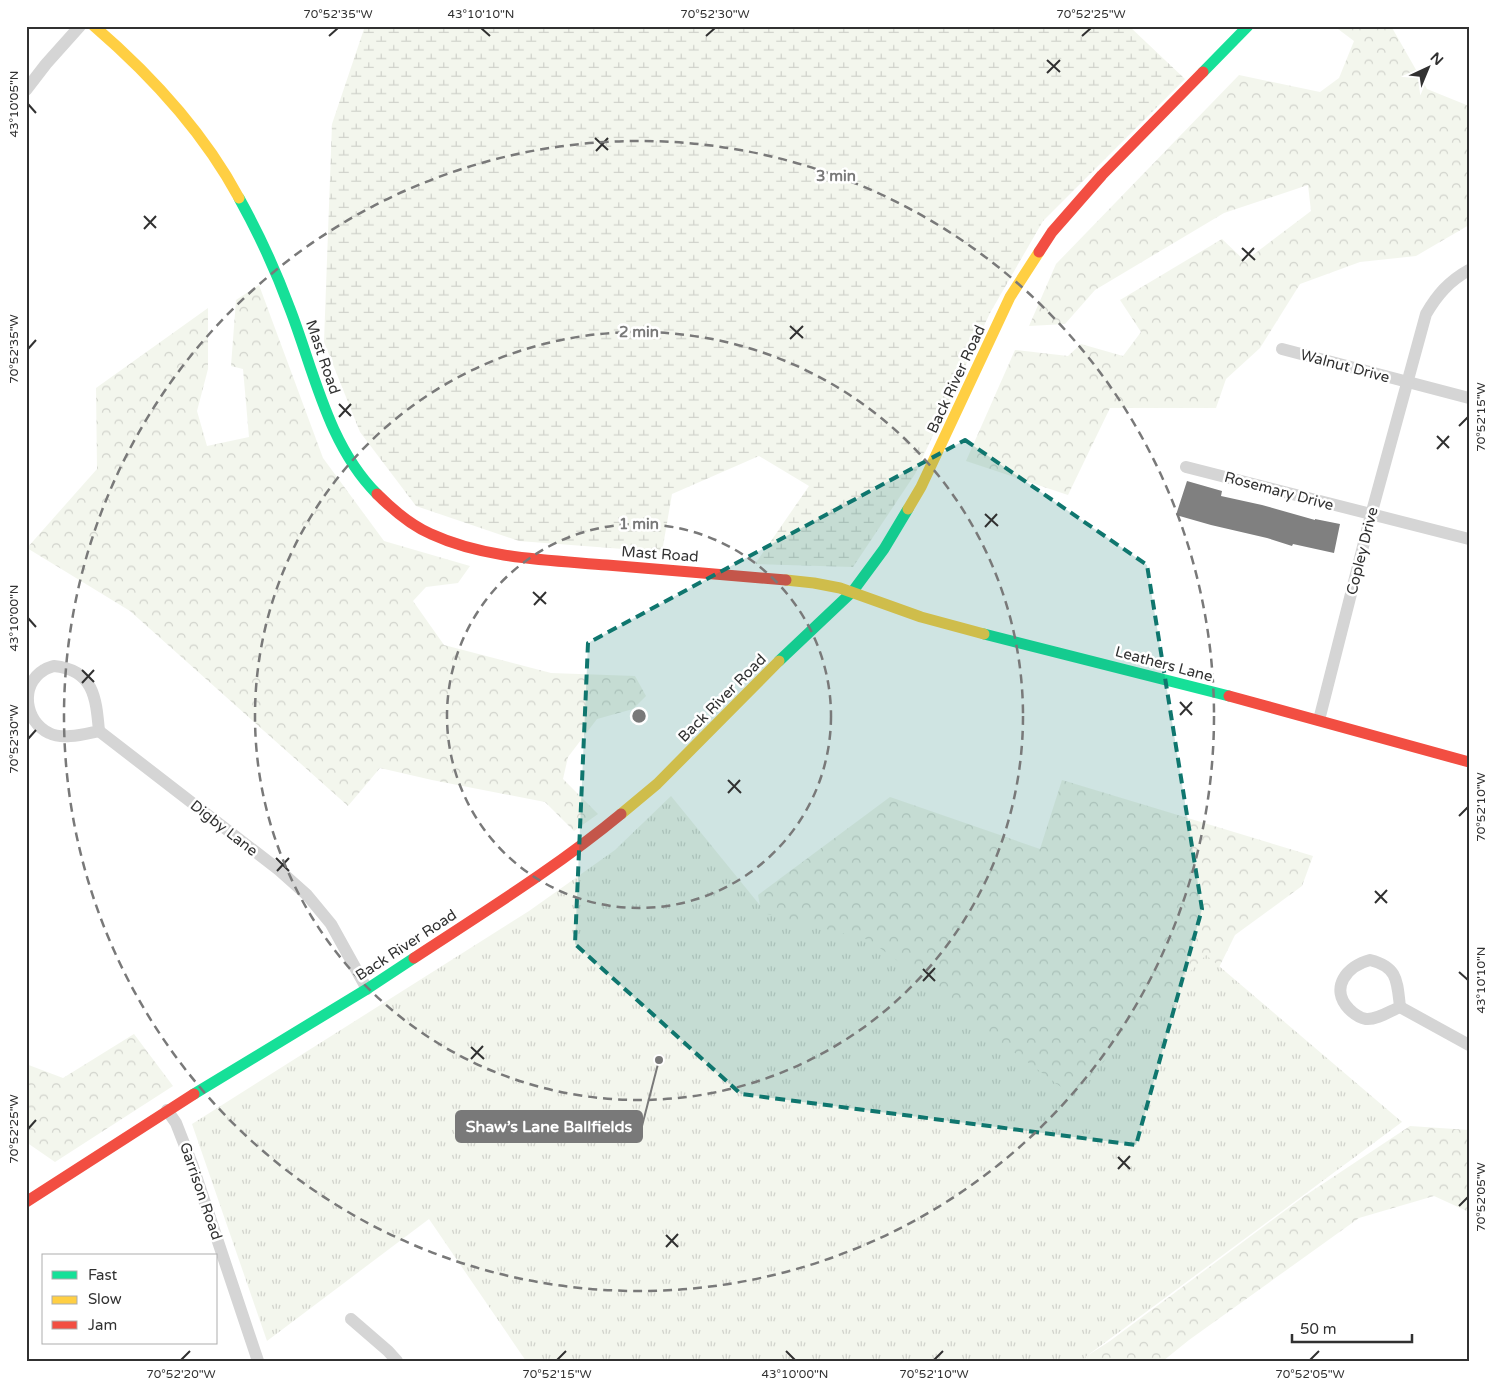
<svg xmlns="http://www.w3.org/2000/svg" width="1495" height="1387" font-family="'Varela Round',sans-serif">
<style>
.forest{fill:url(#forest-crowns)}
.wetland{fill:url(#wetland-marsh)}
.park{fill:url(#park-tufts)}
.building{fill:#808080}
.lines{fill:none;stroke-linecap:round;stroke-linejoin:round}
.street{stroke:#d5d5d5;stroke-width:12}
.fast{stroke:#16e098;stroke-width:11}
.slow{stroke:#ffcf43;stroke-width:11}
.jam{stroke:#f24e42;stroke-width:11}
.marked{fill:#0f766e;fill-opacity:0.2;stroke:#0f766e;stroke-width:4;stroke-dasharray:10 6;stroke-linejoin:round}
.ticks{fill:none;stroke:#313131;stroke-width:2}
.ring{fill:none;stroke:#797979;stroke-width:2.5;stroke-dasharray:9 6}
.labels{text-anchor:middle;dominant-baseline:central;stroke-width:5;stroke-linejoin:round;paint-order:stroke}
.street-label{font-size:15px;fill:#313131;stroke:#fff}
.centre{fill:#797979;stroke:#fff;stroke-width:2.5}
.ring-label{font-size:15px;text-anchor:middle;font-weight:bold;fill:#797979;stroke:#fff;stroke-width:5;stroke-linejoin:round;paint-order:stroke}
.leader{fill:none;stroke:#797979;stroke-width:2}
.callout-dot{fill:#797979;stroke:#fff;stroke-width:2}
.callout{fill:#797979;stroke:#797979;stroke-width:2}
.callout-label{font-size:16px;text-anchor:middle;font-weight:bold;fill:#fff}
.neatline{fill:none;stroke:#313131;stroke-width:2}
.ticks-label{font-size:12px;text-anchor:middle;fill:#313131}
</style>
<defs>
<pattern id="forest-crowns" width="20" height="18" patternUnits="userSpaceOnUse" patternTransform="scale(1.25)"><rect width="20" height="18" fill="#f3f6ed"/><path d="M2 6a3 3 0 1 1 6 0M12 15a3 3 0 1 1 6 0" fill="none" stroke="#d1d3cc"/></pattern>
<pattern id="wetland-marsh" width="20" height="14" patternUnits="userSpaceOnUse" patternTransform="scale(1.25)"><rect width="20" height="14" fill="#f3f6ed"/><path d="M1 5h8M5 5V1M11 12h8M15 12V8" fill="none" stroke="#d1d3cc"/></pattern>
<pattern id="park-tufts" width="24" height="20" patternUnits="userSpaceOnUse" patternTransform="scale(1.25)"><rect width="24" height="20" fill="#f3f6ed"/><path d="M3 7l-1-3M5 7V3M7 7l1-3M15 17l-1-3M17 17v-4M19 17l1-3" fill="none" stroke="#d1d3cc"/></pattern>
</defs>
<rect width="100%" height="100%" fill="#fff"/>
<g class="forest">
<path d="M1334,26H1391L1427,89L1469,106V225L1416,256L1360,262L1300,284L1260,348L1226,379L1216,408H1110L1068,495L966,461L1015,350L1068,356L1081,344L1123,356L1141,332L1120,300L1222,239L1245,261L1311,211L1308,185L1224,213L1095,290L1065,324L1029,326L1056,264L1239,75L1320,92L1339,78L1354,41Z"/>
<path d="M259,285L323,458L384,541L470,566L458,583L426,587L413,601L444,645L551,673L635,676L646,696L633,709L597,719L568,757L563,779L598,814L574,831L545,802L432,780L380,768L348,806L130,611L27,548L97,469L96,388L208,308V369L197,411L207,446L249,437L243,369L231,366L236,300Z"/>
<path d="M1062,780L1313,856L1302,886L1235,935L1194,1018L1048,1130L768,945L758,895L890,797L1040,849Z"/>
<path d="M134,1034L173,1086L55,1162L26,1142V1064L63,1078Z"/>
<path d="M1410,1126L1469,1130V1212L1434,1196L1359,1218L1189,1340L1163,1361H1079L1110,1341L1306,1195Z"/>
</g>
<path class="wetland" d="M365,26H1129L1185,79L1043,221L990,313L915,474L853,567L755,564L809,486L759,456L672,494L662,552L519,541L416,506L360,432L324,342L332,124Z"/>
<path class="park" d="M671,796L767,914L869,940L944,995L977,1025L1072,1095L1206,955L1402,1122L1080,1361H526L429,1219L267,1341L192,1124L529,911L615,850Z"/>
<path class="building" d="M1187,481L1222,491L1221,496L1262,505L1315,520V519L1340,524L1334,553L1293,544L1292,546L1267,538L1211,525L1176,515Z"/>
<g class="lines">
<g class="street">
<path d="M26,90L46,64L80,26"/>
<path d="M1282,349L1469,398"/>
<path d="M1186,467L1469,539"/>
<path d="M54,666C94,670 96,698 99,731C84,734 63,740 49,733C25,722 19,685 44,670C47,668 51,667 54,666Z"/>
<path d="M1319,720L1371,515L1426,314C1437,295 1449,281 1469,270"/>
<path d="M99,731L279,870L307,895L331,924L367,989"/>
<path d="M1370,960C1398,967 1397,981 1400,1007C1390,1011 1377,1020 1366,1019C1360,1018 1354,1014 1349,1009C1329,988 1347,966 1370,960Z"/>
<path d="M1400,1007L1469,1045"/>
<path d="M167,1110L176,1123L192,1164L258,1361"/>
<path d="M351,1319L388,1351L397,1361"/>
</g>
<g class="fast">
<path d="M1203,72L1248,26"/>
<path d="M239,198C259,234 276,271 290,309C314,371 328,445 377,494"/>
<path d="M984,634L1229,696"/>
<path d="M779,661L853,591L884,549L908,509"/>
<path d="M194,1094L367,989L414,958"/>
</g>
<g class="slow">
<path d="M94,26C152,76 203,131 239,198"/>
<path d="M908,509L921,487L1010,297L1039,252"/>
<path d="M786,580L814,583L840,588L921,617L984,634"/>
<path d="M621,814L657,784L779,661"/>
</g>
<g class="jam">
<path d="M1039,252L1052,232L1102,175L1203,72"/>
<path d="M377,494C393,510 410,525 431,534C485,559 549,560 607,565C667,570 726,575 786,580"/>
<path d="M1229,696L1469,762"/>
<path d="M414,958C484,912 557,867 621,814"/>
<path d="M26,1202L194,1094"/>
</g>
</g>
<path class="marked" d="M965,440L1147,565L1202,909L1136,1145L741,1094L575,944L588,643Z"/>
<path class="ticks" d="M481,28L490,36M329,36L338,28M706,36L715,28M1082,36L1091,28M1047,60L1060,72M1047,73L1060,60M28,104L36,113M595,138L608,150M596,151L608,138M144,216L156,228M144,229L156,216M1242,248L1255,260M1242,261L1254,248M790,326L803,338M790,339L803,326M28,349L36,340M339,404L351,416M339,417L351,404M1459,426L1468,417M1437,436L1449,448M1437,449L1449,436M985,514L998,526M985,527L997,514M533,592L546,604M534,605L546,592M28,618L36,627M82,670L94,682M82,683L94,670M1180,702L1192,715M1180,715L1192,702M28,739L36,730M728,780L741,793M728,793L740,780M1459,816L1468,807M276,858L289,871M277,871L289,858M1375,891L1387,903M1375,903L1387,890M923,969L935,981M1459,972L1468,980M923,981L935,968M471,1047L484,1059M471,1059L483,1046M28,1129L36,1120M1118,1157L1130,1169M1118,1169L1130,1156M1459,1206L1468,1197M666,1235L678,1247M666,1247L678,1234M786,1351L795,1360M181,1360L190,1351M557,1360L566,1351M934,1360L943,1351M1310,1360L1319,1351"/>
<g class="ring">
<circle cx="639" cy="716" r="192"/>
<circle cx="639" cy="716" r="384"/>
<circle cx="639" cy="716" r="575"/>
</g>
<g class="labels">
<g class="street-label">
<text transform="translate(323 357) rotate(71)">Mast Road</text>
<text transform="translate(1345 366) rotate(15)">Walnut Drive</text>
<text transform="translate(956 379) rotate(-65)">Back River Road</text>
<text transform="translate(1279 491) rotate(15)">Rosemary Drive</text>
<text transform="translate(1362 551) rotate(-76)">Copley Drive</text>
<text transform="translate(660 554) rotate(4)">Mast Road</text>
<text transform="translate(1164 664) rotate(15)">Leathers Lane</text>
<text transform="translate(722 698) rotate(-45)">Back River Road</text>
<text transform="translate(224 828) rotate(38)">Digby Lane</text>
<text transform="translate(406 945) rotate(-33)">Back River Road</text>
<text transform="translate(201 1191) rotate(71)">Garrison Road</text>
</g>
</g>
<circle cx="639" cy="716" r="8" class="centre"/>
<g class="ring-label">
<text x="836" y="181">3 min</text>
<text x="639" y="337">2 min</text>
<text x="639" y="529">1 min</text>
</g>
<path class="leader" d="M659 1060L642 1126"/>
<circle class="callout-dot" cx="659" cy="1060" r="5"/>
<rect class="callout" x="456" y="1111" width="186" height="31" rx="5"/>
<g class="callout-label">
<text x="549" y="1132">Shaw’s Lane Ballfields</text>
</g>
<rect width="1495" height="1387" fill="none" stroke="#ffffff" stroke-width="55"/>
<rect x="42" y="1254" width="175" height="90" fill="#ffffff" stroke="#adadad"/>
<rect x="52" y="1271" width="25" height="8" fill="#16e098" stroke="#adadad"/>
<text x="88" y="1280" font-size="15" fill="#313131">Fast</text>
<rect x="52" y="1296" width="25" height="8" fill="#ffcf43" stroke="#adadad"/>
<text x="88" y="1304" font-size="15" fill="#313131">Slow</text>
<rect x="52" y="1321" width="25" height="8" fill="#f24e42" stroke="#adadad"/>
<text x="88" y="1330" font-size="15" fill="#313131">Jam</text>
<g transform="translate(1428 68) rotate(44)" stroke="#ffffff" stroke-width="4" paint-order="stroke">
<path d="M0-4L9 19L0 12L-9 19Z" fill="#313131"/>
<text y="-8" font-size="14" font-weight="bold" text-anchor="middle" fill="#313131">N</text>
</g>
<path d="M1292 1334v8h120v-8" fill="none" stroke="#313131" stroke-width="2.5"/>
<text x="1300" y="1334" font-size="15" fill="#313131" stroke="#ffffff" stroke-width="4" paint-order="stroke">50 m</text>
<rect x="28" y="28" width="1440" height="1332" class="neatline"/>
<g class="ticks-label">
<text x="338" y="18">70°52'35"W</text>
<text x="481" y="18">43°10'10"N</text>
<text x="715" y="18">70°52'30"W</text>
<text x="1091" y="18">70°52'25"W</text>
<text transform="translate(14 104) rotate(-90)" y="4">43°10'05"N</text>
<text transform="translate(14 349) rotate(-90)" y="4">70°52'35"W</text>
<text transform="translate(1481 417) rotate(-90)" y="4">70°52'15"W</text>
<text transform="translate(14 618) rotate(-90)" y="4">43°10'00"N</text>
<text transform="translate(14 739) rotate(-90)" y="4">70°52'30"W</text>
<text transform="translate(1481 807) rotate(-90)" y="4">70°52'10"W</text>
<text transform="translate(1481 980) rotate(-90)" y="4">43°10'10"N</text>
<text transform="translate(14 1129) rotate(-90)" y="4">70°52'25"W</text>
<text transform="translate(1481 1197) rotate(-90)" y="4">70°52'05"W</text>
<text x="181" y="1378">70°52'20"W</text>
<text x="557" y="1378">70°52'15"W</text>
<text x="795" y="1378">43°10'00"N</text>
<text x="934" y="1378">70°52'10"W</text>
<text x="1310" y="1378">70°52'05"W</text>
</g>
</svg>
